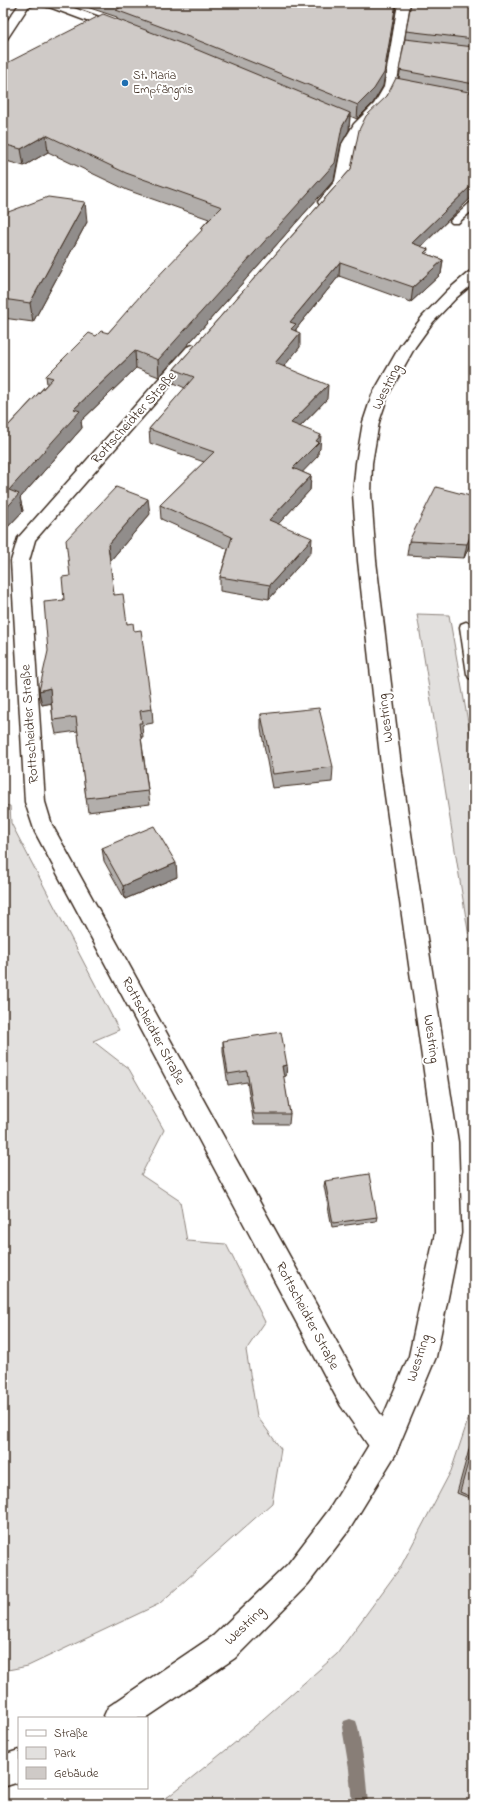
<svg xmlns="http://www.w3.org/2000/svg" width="477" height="1807" font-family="'Indie Flower',sans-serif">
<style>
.green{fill:#e2e0de;stroke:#8e857e}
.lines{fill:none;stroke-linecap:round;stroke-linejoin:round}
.stream{fill:#887e77;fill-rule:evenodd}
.service-casing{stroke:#3b2a1e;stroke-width:3}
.minor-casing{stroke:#3b2a1e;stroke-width:3}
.primary-casing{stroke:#3b2a1e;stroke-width:3}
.service{fill:#fff;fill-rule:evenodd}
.minor{fill:#fff;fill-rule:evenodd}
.primary{fill:#fff;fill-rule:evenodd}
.wall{fill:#b2aeab;stroke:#3b2a1e}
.shaded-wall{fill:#918d8b;stroke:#3b2a1e}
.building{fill:#cfcac7;stroke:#3b2a1e}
.poi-dot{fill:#1f6fb2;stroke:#fff;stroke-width:1.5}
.labels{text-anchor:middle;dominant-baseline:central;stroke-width:4;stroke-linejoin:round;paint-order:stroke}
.far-poi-label{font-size:12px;fill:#3b2a1e;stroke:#fff;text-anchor:start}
.street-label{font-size:14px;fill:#3b2a1e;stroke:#fff}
</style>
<rect width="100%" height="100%" fill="#fff"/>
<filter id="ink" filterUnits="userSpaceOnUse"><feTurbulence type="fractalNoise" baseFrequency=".025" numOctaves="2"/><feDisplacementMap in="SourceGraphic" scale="8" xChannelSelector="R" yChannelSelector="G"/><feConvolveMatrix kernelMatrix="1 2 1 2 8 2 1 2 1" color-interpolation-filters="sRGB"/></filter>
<g filter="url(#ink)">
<g class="green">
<path d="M417,614L449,615L474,756V968Z"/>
<path d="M3,805L10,806L11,823L119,1030L93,1041L129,1069L164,1130L141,1175L180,1201L187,1241L226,1244L265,1322L246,1350L257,1416L281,1449L272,1503L159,1604L28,1666L3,1671Z"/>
<path d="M474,1402V1804H154L169,1796L247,1733L337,1654L400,1568L451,1471Z"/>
</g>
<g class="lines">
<path class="stream" d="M350,1719L356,1721L358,1727L365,1769L368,1804H352L349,1769L342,1727L344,1721Z"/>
<defs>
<g id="service">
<path d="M474,201V209L458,223H452L450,221L452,219L471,202Z"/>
<path d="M466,622L471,624L474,636V679L469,678L467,674L460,627L461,624Z"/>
</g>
<g id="minor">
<path d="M20,3H37L35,5L28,7L7,39L3,40V27Z"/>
<path d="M38,3H60L124,26L126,29L124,32H116L52,8L40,5Z"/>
<path d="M398,3H410L396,87L384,109L364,129L356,144L349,182L330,205H320L318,202L335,181L342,144L354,124L374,104L384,87Z"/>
<path d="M193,345L199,347L201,350L199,353L35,540L29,561L45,802L52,825L361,1386L395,1435L399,1445L395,1455L385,1459L375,1455L341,1406L35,832L25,802L11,561L18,538L187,347Z"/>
</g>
<g id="primary">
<path d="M474,271V283L457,297L433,322L415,347L388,395L379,422L372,463L371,494L376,561L402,774L458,1142L461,1233L436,1357L395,1455L349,1530L308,1584L235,1658L146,1718H103L108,1707L213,1636L288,1564L329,1510L375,1435L409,1356L435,1233L434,1142L382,774L358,561L353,494L356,463L363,422L372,395L400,346L423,316L447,291L469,272Z"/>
<path d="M19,1750V1782L3,1787V1755Z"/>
</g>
</defs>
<use href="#service" class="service-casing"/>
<use href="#minor" class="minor-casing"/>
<use href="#primary" class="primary-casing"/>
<use href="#service" class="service"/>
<use href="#minor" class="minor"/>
<use href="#primary" class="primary"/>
</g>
<g class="wall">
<path d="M75,3H397L383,86L373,103L357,119L350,116L349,130L341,144L334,180L159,377L136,368L81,421L82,428L20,498L23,511L3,532L8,426L47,384L46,376L96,336L108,333L202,231L201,228L209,219L127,190L48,152L24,166L3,160V65L117,19V17Z"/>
<path d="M474,3V195L421,247L428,249L427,254L443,260L441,274L411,302L339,276L296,329V331L300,347L284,366L327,399L300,427L320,449L318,451V456L302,472L311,476L310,490L278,524L311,552L269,599L220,591V577L228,549L161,519L160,505L204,462L150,443L149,429L185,388L174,383V369L351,169L387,96L399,79L406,31Z"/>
<path d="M3,214L87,222L33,322L3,318Z"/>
<path d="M150,514L110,561L114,595L127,624L134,631L152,709L153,723L142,725L143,737H141L150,804L88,812L86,798L78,731L56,734L53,720L51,703L42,705L39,691L64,600L70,576Z"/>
<path d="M474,535L464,558L407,555L409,541Z"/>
<path d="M261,714L333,767L332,782L272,788L261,729Z"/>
<path d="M102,848L177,877L125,899L104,861Z"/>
<path d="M223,1041L287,1065L286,1076H283L290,1114L289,1124H254L247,1082L228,1085L223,1052Z"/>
<path d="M325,1181L377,1217L376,1221L332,1227L324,1186Z"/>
<path d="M473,1444L474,1445V1500L457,1493L470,1446Z"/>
</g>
<g class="shaded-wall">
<path d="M3,3H6L3,7Z"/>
<path d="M396,3H397L383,86L373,103L357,119L358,105Z"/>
<path d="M350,113L349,130L341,144L334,180L159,377L158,360L342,127Z"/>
<path d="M46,135L48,152L24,166L21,149Z"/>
<path d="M474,183V195L410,257L412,243Z"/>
<path d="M85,202L87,222L33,322L30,303Z"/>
<path d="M443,260L441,274L411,302L413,287Z"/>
<path d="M340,262L339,276L296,329L295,338L290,344V322Z"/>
<path d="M300,333V347L275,377V363Z"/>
<path d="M135,351L136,368L81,421L82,428L20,498L23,511L3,532V512L9,490L74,409Z"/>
<path d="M328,385L327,399L290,437L291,423Z"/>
<path d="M321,435L320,449L318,451V456L293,482V468Z"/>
<path d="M311,476L310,490L269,534V520Z"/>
<path d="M148,499L150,514L110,561L108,545Z"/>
<path d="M474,528V535L464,558L467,544Z"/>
<path d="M312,538L311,552L269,599L270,585Z"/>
<path d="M50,688L53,703L42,705L39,691Z"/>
<path d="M3,704L5,713L3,714Z"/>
<path d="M176,863L177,877L125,899L123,886Z"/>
<path d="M287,1065L286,1076L281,1077L282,1066Z"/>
</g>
<g class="building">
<path d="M114,3H396L384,73L374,89L358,105L197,40L116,10L123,6Z"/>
<path d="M411,3H474V39L406,31Z"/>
<path d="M103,14L188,46L350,113L342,127L335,163L158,360L135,351L74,409L80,411L9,490L19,494L3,512V425L8,426L53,378L46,376L89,333L96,336L101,331L108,333L147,288L204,228H201L222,207L126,173L46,135L21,149L3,144V90L9,87L3,86V65Z"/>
<path d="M405,39L474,47V84L399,70Z"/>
<path d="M396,78L474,93V183L412,243L428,249L424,253L443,260L413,287L340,262L290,322L296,324L291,329L300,333L275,363L328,385L291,423L321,435L316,441L319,442L293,468L311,476L269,520L312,538L270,585L220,577L232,537L160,505L214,452L149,429L194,377L174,369L351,169L359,130L366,116L387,96Z"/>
<path d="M48,197L85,202L30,303L3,299V214Z"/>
<path d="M116,487L148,499L108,545L114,595L123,594L127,624L133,623L134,631L141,630L152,709L140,711L142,723H139L148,791L86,798L76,717L53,720L50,688L39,691L48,651L44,602L64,600L62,577L70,576L66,540Z"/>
<path d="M436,487L474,497V528L467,544L409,541Z"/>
<path d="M319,708L333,767L273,774L261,714Z"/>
<path d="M154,826L176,863L123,886L102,848Z"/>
<path d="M281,1032L287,1065L282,1066L290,1114H254L247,1071L228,1074L223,1041Z"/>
<path d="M369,1174L377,1217L333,1223L325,1181Z"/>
<path d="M473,1444L474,1445V1498L460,1492Z"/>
</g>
</g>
<circle class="poi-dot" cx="125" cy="83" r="4"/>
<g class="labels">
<g class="far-poi-label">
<text x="133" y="76">St. Maria<tspan x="133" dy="14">Empfängnis</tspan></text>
</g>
<g class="street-label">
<text transform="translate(387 387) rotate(-64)">Westring</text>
<text transform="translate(134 418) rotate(-48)">Rottscheidter Straße</text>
<text transform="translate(386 718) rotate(-97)">Westring</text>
<text transform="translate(30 724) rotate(-94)">Rottscheidter Straße</text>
<text transform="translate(153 1031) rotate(62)">Rottscheidter Straße</text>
<text transform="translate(431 1039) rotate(82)">Westring</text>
<text transform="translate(307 1316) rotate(62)">Rottscheidter Straße</text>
<text transform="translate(419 1358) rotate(-72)">Westring</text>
<text transform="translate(245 1626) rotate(-44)">Westring</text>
</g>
</g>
<rect width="477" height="1807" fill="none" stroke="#fff" stroke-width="16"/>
<rect x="8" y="8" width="461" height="1791" fill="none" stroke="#3b2a1e" stroke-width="1.5" filter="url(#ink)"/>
<rect x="18" y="1717" width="130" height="72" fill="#ffffff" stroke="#b1aaa5"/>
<rect x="26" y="1730" width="20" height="6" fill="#ffffff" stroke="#b1aaa5"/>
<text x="54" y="1737" font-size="12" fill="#3b2a1e">Straße</text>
<rect x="26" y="1747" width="20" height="12" fill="#e2e0de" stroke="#b1aaa5"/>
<text x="54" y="1757" font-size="12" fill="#3b2a1e">Park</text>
<rect x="26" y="1767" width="20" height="12" fill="#cfcac7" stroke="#b1aaa5"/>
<text x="54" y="1777" font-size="12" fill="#3b2a1e">Gebäude</text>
</svg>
